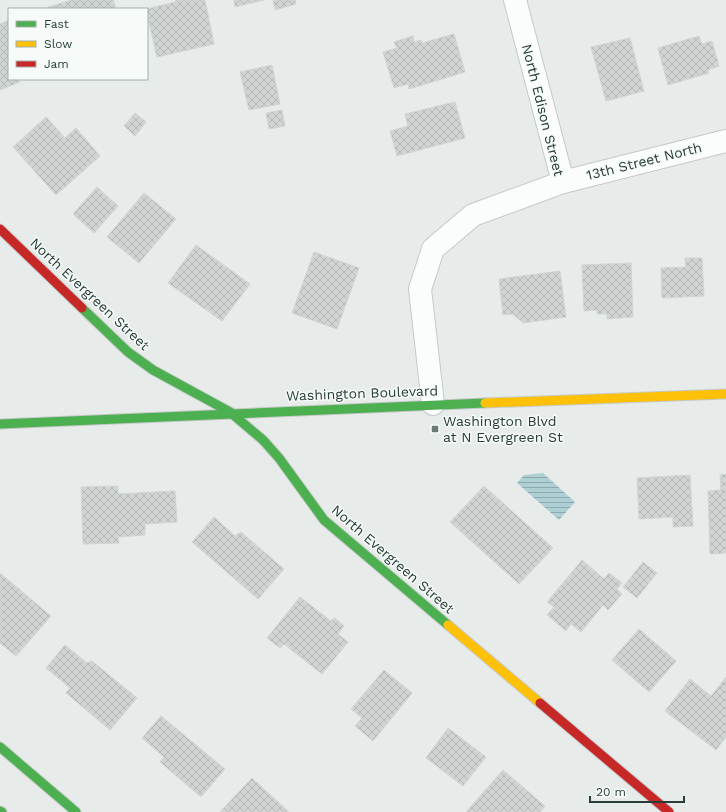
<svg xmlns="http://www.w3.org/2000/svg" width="726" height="812" font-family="'Work Sans',sans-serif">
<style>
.water{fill:url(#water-rules)}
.building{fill:url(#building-cross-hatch);stroke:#d0d5d3}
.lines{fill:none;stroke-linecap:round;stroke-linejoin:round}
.street-casing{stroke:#c4c9c7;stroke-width:24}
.fast-casing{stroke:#c5cac8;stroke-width:11}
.slow-casing{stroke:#c5cac8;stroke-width:11}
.jam-casing{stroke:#c5cac8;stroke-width:11}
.street{stroke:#fbfcfc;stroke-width:22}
.fast{stroke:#4caf50;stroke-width:9}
.slow{stroke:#ffc107;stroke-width:9}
.jam{stroke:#c62828;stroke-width:9}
.poi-dot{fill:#6a7a76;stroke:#f6faf8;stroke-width:1.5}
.labels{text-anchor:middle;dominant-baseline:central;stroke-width:3;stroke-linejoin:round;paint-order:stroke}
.street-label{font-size:14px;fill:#273d37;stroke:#f6faf8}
.poi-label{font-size:14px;fill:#273d37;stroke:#f6faf8;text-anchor:start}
</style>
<defs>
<pattern id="water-rules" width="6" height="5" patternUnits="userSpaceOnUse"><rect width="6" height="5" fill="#aecfd4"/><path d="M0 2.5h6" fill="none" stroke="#8ea9ad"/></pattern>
<pattern id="building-cross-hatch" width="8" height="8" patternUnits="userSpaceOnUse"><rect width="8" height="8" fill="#d0d4d3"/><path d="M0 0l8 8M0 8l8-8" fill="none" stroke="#b3b7b6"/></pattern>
</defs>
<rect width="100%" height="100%" fill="#e7ecea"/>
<path class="water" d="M543,473L575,502L559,520L517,483L524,475Z"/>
<g class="building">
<path d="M72,0H113L116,9H49L48,7Z"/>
<path d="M175,0H205L214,44L157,57L146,9L176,2Z"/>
<path d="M234,0H264L235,7Z"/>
<path d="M273,0H295L296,4L275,10Z"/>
<path d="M9,20V79H18L20,82L0,90V24Z"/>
<path d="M454,34L465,72L409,89L408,84L394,88L383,52L397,48L394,42L413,36L414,42L421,40L422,43Z"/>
<path d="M699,36L702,44L712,41L719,66L708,70L709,73L668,85L658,48Z"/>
<path d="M630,38L644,91L606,101L591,47Z"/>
<path d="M272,65L280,104L249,110L240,72Z"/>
<path d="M455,102L465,138L397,156L390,131L408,126L405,114Z"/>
<path d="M282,110L285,126L269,129L266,113Z"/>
<path d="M135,113L146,122L135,136L124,126Z"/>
<path d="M46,117L65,138L76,128L100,156L56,195L13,147Z"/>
<path d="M97,187L118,206L94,233L73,214Z"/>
<path d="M144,193L176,219L139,263L107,237Z"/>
<path d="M196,245L250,284L222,321L168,283Z"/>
<path d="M314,252L359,268L337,329L292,313Z"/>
<path d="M685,258H702L704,296L662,298L661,268L686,267Z"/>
<path d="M631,263L633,317L607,319V314H597V310L584,311L582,265Z"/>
<path d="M560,271L566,317L523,323L513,314L503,315L499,279Z"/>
<path d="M726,474V553L710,554L708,491L721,490L720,475Z"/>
<path d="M690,475L693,526L673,527V517L639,519L637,478Z"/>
<path d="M118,486V494L175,491L177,522L145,524V535L118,537L119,543L83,544L81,487Z"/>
<path d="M484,486L553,548L519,584L450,522Z"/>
<path d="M214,517L235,536L241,532L284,569L258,599L192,542Z"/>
<path d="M582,560L604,579L609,573L622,583L617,589L622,594L608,610L603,605L581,632L571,624L566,631L547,615L554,607L547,602Z"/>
<path d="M643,562L657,573L637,598L623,587Z"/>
<path d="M0,573L51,616L16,656L0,643Z"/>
<path d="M300,597L331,621L335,618L344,626L338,634L348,642L322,674L284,644L280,648L267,638Z"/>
<path d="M639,629L676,661L649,692L612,660Z"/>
<path d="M65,645L87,663L92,661L137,698L110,730L66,693L70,688L46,668Z"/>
<path d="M384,670L412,693L373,741L355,726L362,718L351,709Z"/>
<path d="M726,677V737L716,750L665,711L690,679L711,696Z"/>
<path d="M161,716L225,769L201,797L160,762L164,757L142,738Z"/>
<path d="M448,728L486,757L463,786L426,758Z"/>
<path d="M503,770L545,806L540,812H466Z"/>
<path d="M252,778L289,812H220Z"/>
</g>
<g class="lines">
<defs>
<g id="street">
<path d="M515,0L563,182"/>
<path d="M433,404L420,289L433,249L473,215L563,182L726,141"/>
</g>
<g id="fast">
<path d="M82,308L128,352L153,370L230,412L263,440L279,458L324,520L448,625"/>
<path d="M0,424L485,403"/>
<path d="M0,747L76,812"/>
<path d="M0,811L2,812"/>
</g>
<g id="slow">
<path d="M485,403L726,394"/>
<path d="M448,625L540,703"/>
</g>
<g id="jam">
<path d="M0,229L82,308"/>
<path d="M540,703L669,812"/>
</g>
</defs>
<use href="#street" class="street-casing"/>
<use href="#fast" class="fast-casing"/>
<use href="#slow" class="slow-casing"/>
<use href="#jam" class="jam-casing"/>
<use href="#street" class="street"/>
<use href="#fast" class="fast"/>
<use href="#slow" class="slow"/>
<use href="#jam" class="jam"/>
</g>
<rect class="poi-dot" x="431" y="425" width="8" height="8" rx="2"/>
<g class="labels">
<g class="street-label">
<text transform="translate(543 110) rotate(76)">North Edison Street</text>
<text transform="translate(644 161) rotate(-14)">13th Street North</text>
<text transform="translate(90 294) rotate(43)">North Evergreen Street</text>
<text transform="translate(362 393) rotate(-2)">Washington Boulevard</text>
<text transform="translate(393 559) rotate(41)">North Evergreen Street</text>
</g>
<g class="poi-label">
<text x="443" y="421">Washington Blvd<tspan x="443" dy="16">at N Evergreen St</tspan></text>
</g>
</g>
<rect x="8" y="8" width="140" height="72" fill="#f6faf8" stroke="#a3aeab"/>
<rect x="16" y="21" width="20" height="6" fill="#4caf50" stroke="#a3aeab"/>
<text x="44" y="28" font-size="12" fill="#273d37">Fast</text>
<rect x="16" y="41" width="20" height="6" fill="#ffc107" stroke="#a3aeab"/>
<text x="44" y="48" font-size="12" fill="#273d37">Slow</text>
<rect x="16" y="61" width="20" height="6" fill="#c62828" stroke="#a3aeab"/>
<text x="44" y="68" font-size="12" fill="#273d37">Jam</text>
<path d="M590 796v6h94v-6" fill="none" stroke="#273d37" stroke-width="2"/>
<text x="596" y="796" font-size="12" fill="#273d37" stroke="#f6faf8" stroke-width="3" paint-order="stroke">20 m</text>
</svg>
